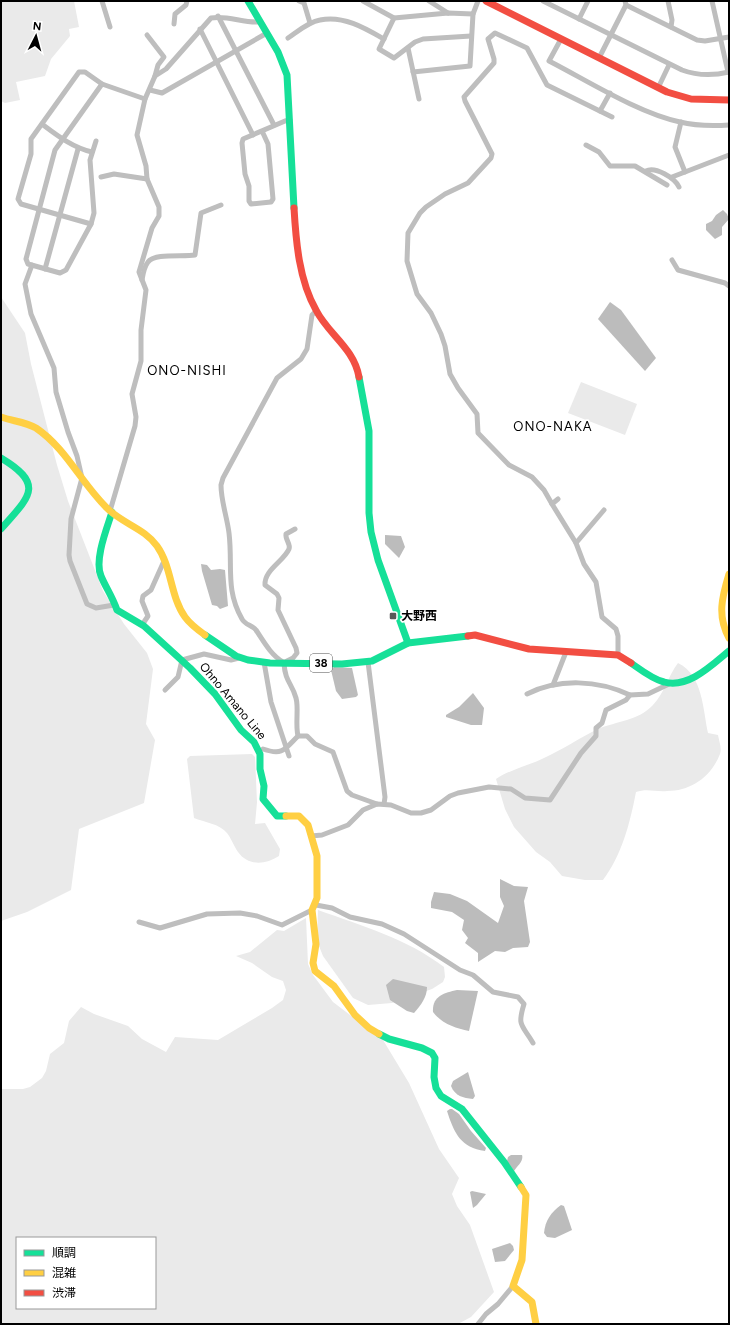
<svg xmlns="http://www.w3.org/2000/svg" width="730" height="1325" font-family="Figtree,'Noto Sans JP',sans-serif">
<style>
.green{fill:#eaeaea;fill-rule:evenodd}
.water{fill:#bcbcbc}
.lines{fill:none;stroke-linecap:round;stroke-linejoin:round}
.street{stroke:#bebebe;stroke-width:5}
.fast{stroke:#16e098;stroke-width:7}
.slow{stroke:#ffcf43;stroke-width:7}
.jam{stroke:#f24e42;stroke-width:7}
.poi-dot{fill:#595959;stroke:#fff;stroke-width:1.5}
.labels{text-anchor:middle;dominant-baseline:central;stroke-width:3.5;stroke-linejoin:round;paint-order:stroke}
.shield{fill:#fff;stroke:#4c4c4c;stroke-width:1}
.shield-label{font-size:11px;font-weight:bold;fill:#000}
.poi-label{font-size:12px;font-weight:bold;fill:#000;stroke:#fff;text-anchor:start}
.street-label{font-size:12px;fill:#000;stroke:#fff}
.neighbourhood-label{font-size:13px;letter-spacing:1px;fill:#000;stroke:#fff}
</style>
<rect width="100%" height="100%" fill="#fff"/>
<g class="green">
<path d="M1,1H74L79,27L69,29L70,36L51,59L45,76L16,82L20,100L5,103L1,101Z"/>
<path d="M1,297L25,333L31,364L57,465L68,501L103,591L124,624L147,653L153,669L146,724L155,740L144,803L79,829L71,890L27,912L1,921Z"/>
<path d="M581,382L637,404L625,435L568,413Z"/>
<path d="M678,663C703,675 703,710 708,733L718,735C719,741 722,748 720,754C711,777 691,791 667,791C655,792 647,788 636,792C630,823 622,855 603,880H585L562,876L550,862L536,852L514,827L505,809L496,779C511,769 528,766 544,758C562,750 579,738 598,729C617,721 638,721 653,705C665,692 668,676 678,663Z"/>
<path d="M252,754L255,757L257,802L255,824L265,823L280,849L279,856C265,865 248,866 238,852C234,846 231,838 227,833C220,824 204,822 194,818L187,759L190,756Z"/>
<path d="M318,910C362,926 406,938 444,967L445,977L443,982L432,989L392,1003L368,1005L353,998L323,956L317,941Z"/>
<path d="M306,918L308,964L313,975L333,1002L383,1040L409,1083L439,1149L459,1178L452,1194L457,1206L470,1225L494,1292L471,1317L458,1324H1V1089H23L30,1087L42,1078L46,1071L50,1054L64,1043L69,1021L81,1007L94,1014L128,1026L142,1039L166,1052L175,1037L218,1040L272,1008L283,1000L286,990L283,981L272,977L252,963L236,956L250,952L277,930L284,931ZM17,1238H155V1308H17Z"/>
</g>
<g class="water">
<path d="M723,210L727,214L729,219L722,227V235L715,239L706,230V224L712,221L716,215Z"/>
<path d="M610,302L621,310L656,358L645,371L598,319Z"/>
<path d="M385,535L401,536L405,547L399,558L385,544Z"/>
<path d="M201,564L207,565L211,570L220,569L225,570L228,606L220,609L217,606L212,605L202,571Z"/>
<path d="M334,667L352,668L358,695L356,697L342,699L336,691L331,670Z"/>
<path d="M473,693L484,708L482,725H471L446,717V715L459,707Z"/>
<path d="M500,879L514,886L528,887L524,901L530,942L528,947L513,948L505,952L495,951L478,962V953L465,943L468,938L462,930L464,920L452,912L431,908V902L434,892L450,894L467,901L498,923L504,906L500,897Z"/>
<path d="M393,979L427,987C427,997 421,1005 414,1013L407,1011L390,1000L386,985Z"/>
<path d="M457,990L478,991L469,1031C455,1028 442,1024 433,1012C432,996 444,993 457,990Z"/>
<path d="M468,1072L475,1096L473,1099C463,1098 455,1096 451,1086L453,1081Z"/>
<path d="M450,1109H452L459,1114L471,1131L486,1148L485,1151C461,1148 454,1133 447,1111Z"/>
<path d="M511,1155H522C524,1161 517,1166 514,1171L507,1161L508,1157Z"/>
<path d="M472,1191L486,1194L477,1205L473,1208L470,1192Z"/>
<path d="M561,1205L564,1206L572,1230L555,1238L547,1237L544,1233C545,1221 551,1212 561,1205Z"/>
<path d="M510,1243L513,1246L514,1250L505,1261L495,1262L492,1249Z"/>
</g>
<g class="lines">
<g class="street">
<path d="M102,1L110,27"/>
<path d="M299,1L304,3L310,23"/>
<path d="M363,1L394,18L448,13L473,14L478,1"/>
<path d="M429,1L448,13"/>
<path d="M543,1L682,70C698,76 712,76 729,72"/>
<path d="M668,1L672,20L671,27"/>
<path d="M712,1L728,72"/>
<path d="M626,5L697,40L705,41L729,37"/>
<path d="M218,16L274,125"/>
<path d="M394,18L379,49L394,58L415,42L423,39L471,36"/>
<path d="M579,19L588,1"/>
<path d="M174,24L175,14L186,5L187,1"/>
<path d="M200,29L253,135"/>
<path d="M147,35L164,57L158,65L155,76"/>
<path d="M288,38C297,32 308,22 320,20C343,15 365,28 384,39"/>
<path d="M561,39L549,61C588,81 638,113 680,122C696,126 713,126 729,125"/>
<path d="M408,48L419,99"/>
<path d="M599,58L626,5L625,1"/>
<path d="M413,72L470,66L473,14"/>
<path d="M658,88L669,65"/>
<path d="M150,90L162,93L267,33"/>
<path d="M600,111L610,93"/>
<path d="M681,122L675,147L685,172"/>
<path d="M42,124C58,136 72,147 92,152"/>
<path d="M262,131L268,144L273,199L271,202L251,204L249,201V186L245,174L242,143L243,139L285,121L290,120"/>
<path d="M96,141L90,160L94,213L91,224L66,270L60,273L28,264L26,259L55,150L102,84L145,99"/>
<path d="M586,145L599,152L610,166H635L667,185"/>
<path d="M646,171C655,166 675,178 679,187"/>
<path d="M101,177L114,174L147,179"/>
<path d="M672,177L729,155"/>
<path d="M91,224L21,204L18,199L31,154V139L79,72H85L102,84"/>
<path d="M672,260L678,270L725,283L729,286"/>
<path d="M32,265L25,284L31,314L54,368L56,392L68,432L77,456L82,478L71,519L69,555L70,561L87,604L96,608L114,605"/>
<path d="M45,269L78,149"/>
<path d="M142,280C143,274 144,267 148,262C154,253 183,257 195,255L201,213L221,205"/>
<path d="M558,499L552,504L544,490L532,477L509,465L478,433L477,414L458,388L450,374L445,346L441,334L431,313L417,294L407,261L408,233L420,213L426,207L445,194L468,183L491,158L492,154L465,101L464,97L494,63V59L488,39L495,33L527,48L547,85L612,117"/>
<path d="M552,504L576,543"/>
<path d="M604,510L576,543L584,564L596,582L602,617L616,629L618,636V655"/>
<path d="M110,511L135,426L136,417L132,394L141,361V330L146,290L139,272L152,228L159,216V207L147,179L146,166L137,135L145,99L155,76L166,69L211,18C227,15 243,23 259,22"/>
<path d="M142,625L148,616L142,601L143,596L151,590L164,561"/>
<path d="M264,662L271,702L289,756"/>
<path d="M283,662C271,655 264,642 256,630C252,625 245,625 242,619C225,589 233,566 229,533C227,517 221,501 221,485L223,478L277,378L301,359L307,349L312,315L316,311"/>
<path d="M285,662L293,658L297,653L296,648L278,610L279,598L277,594L265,585C264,570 284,561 289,549C291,544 285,540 286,534L295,529"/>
<path d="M368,662L385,797L384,804"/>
<path d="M284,663C285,682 292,683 296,698C299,709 295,723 298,736"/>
<path d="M553,685L566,652"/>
<path d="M165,690L178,677L182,660L204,654L231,660L239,658"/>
<path d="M527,694C559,678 598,680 630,695"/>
<path d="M263,749C283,756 285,749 298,736H307L315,744L333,752L347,791L352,795L377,804"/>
<path d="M311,836L322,835L348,825L363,810L377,804L391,805L411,813H421L431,810L450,796L458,793L489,787L511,789L525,798L550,800L581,753L596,736V728L602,723L606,710L626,700L630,695L648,694L669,684"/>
<path d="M316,905L332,908L350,917L382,924L404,934L460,970L473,975L493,992L518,997L524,1004C517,1027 522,1024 533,1043"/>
<path d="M139,922L160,928L207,914L240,913L257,916L282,925L312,910"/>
<path d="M478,1324L486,1314L498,1304L513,1286"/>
</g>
<g class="fast">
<path d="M248,1L278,52L287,75L294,208"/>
<path d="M359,377L369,431V513L371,532L378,560L408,643"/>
<path d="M1,458C46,485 29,497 1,529"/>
<path d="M112,512C107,528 94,560 101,576C106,588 112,596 117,610L144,626L190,668L215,694L241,730L254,742L260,754V769L264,786L263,799L277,816H286"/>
<path d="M205,635L236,656L248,660L270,663L342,664L372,661L408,643L468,636"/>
<path d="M631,663C641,670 652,679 664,682C688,689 712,665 729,651"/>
<path d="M379,1034L389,1039L422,1048L432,1053L435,1058L434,1077L436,1088L441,1096L462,1109L504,1162L521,1187"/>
</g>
<g class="slow">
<path d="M1,417C12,421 26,422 36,428C67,449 82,485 109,510C124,524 145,529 157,546C172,567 170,596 185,617C190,624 198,630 205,635"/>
<path d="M729,574C722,597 717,616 729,638"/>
<path d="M286,816H299L308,825L317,856V898L312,910L316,944L313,963L315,971L334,986L355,1015L369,1028L379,1034"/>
<path d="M521,1187L526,1195L522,1260L513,1286L532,1302L536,1324"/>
</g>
<g class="jam">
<path d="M486,1L667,92L691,99L729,100"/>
<path d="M294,208C296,242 299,280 316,310C328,334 354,348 359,377"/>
<path d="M468,636L475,635L529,649L618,655L631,663"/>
</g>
</g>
<rect class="poi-dot" x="389" y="612" width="8" height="8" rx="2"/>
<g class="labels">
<rect class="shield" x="310" y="654" width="22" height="18" rx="3"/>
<g class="shield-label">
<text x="321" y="663">38</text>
</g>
<g class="poi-label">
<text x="401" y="616">大野西</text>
</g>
<g class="street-label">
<text transform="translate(233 701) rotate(50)">Ohno Amano Line</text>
</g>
<g class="neighbourhood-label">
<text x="187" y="370">ONO-NISHI</text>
<text x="553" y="426">ONO-NAKA</text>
</g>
</g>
<rect width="730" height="1325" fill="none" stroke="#000000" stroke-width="4"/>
<rect x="16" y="1237" width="140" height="72" fill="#ffffff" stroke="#999999"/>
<rect x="24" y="1250" width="20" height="6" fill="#16e098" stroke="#999999"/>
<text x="52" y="1257" font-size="12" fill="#000000">順調</text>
<rect x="24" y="1270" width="20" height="6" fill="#ffcf43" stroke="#999999"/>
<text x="52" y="1277" font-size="12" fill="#000000">混雑</text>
<rect x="24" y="1290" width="20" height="6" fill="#f24e42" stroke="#999999"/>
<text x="52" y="1297" font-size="12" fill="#000000">渋滞</text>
<g transform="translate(36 36) rotate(6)" stroke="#ffffff" stroke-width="3" paint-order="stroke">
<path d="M0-3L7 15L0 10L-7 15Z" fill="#000000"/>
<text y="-6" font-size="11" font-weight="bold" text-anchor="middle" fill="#000000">N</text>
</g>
</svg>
